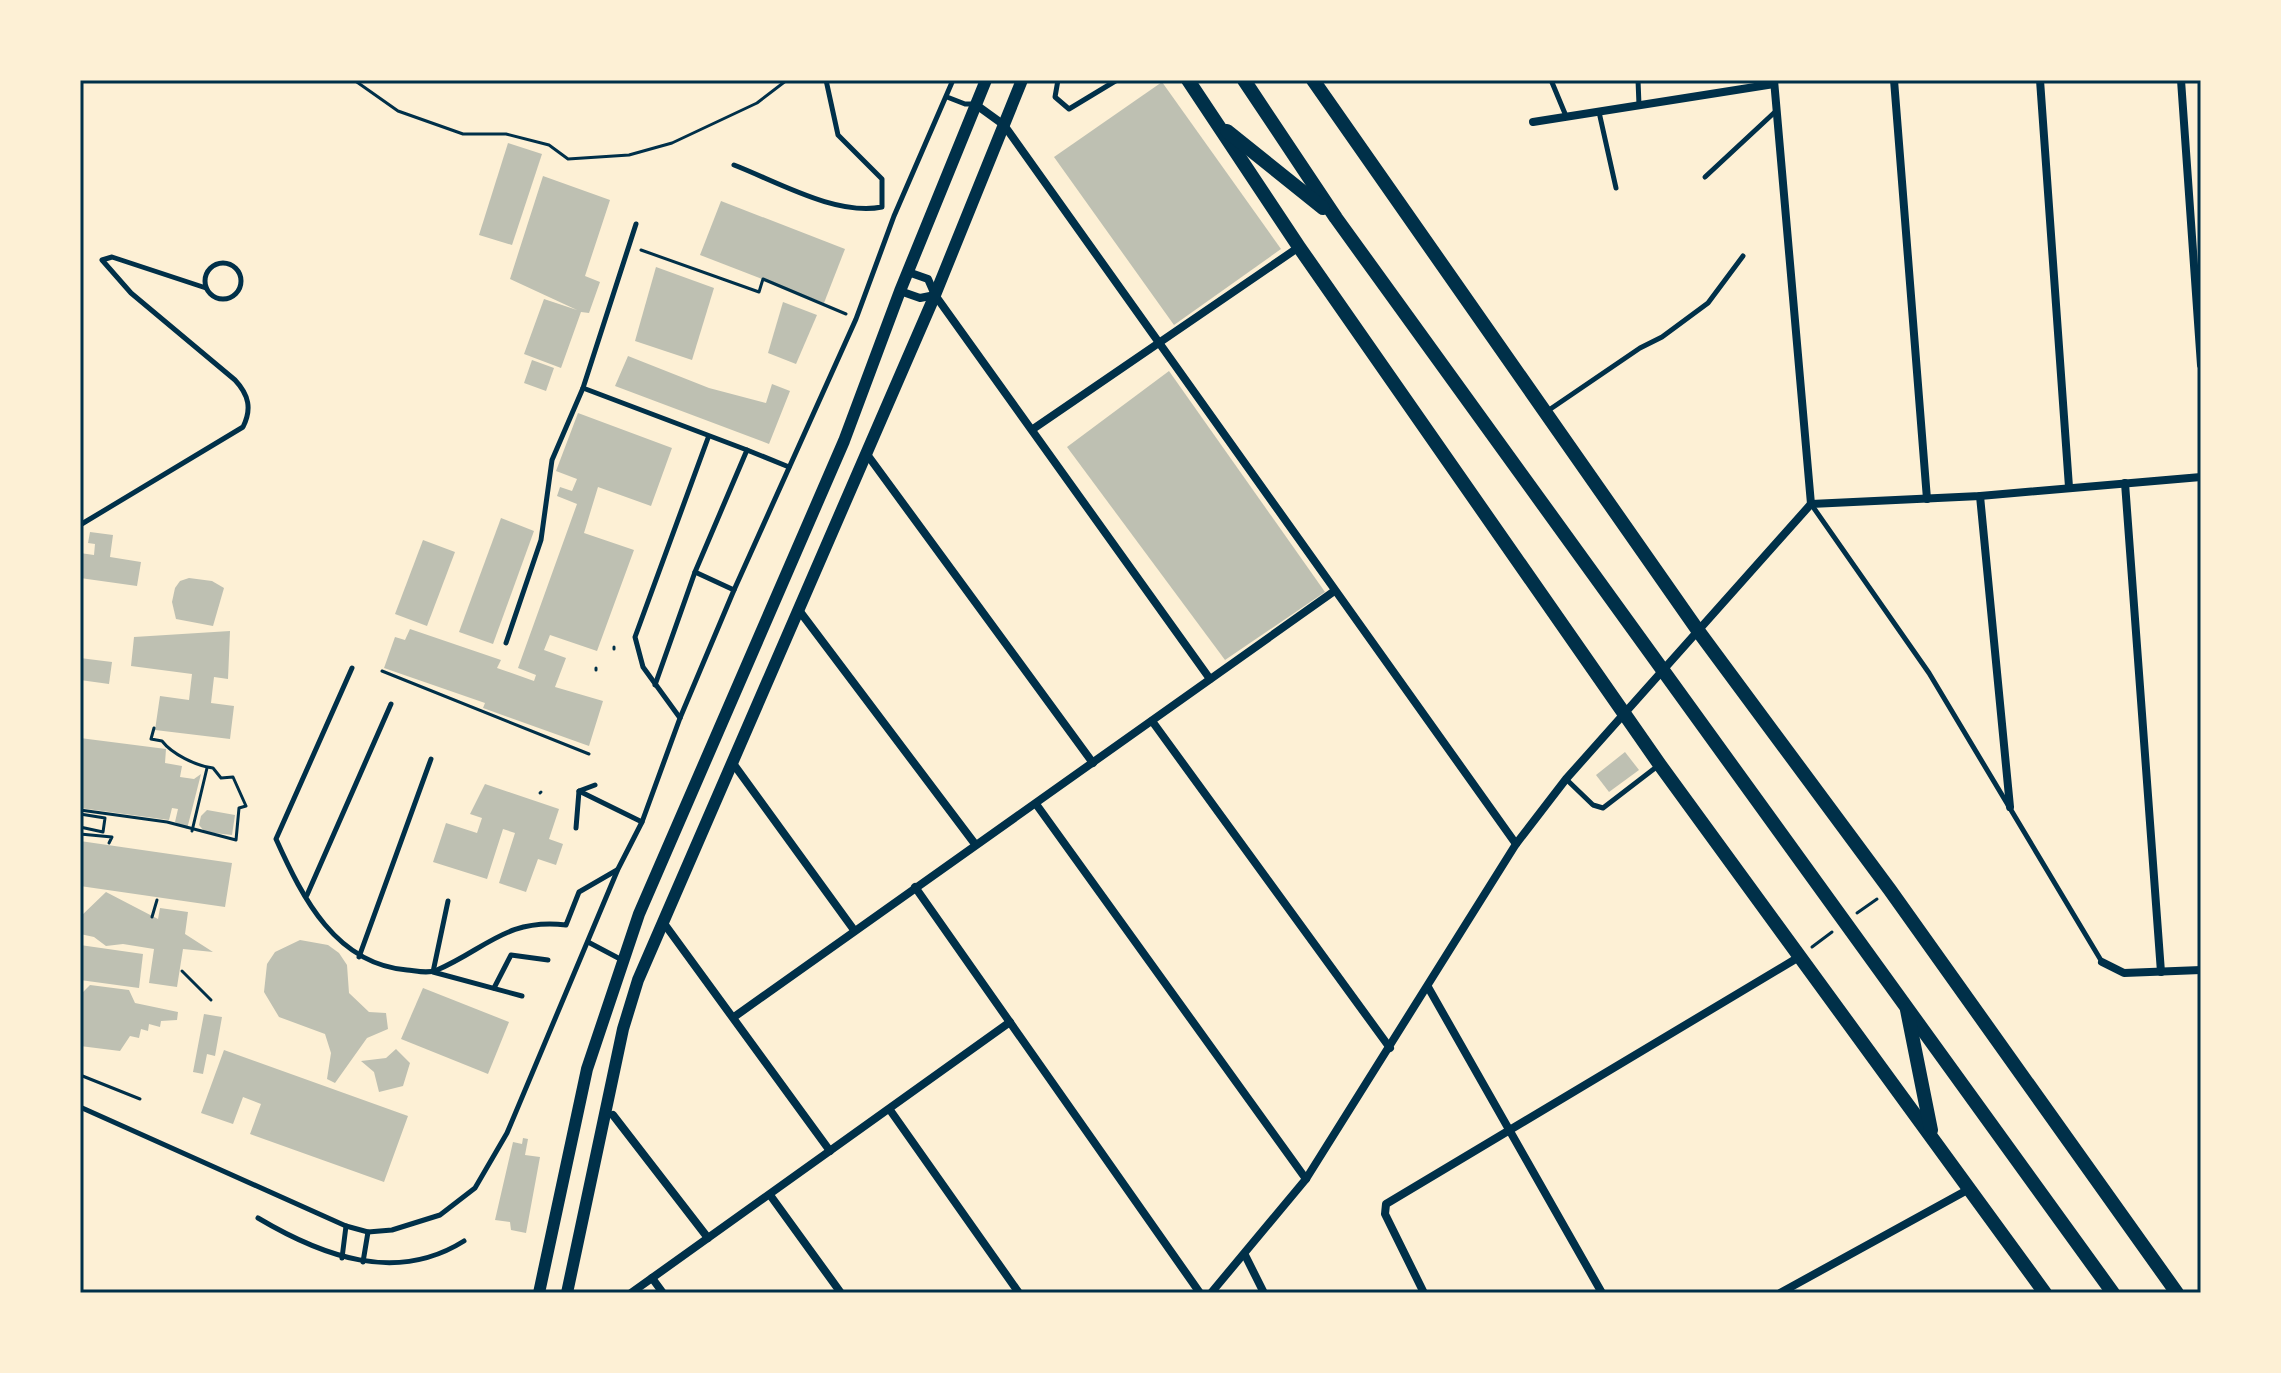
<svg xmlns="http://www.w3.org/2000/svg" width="2281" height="1373" font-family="Ubuntu,sans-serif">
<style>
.building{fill:#bec0b2}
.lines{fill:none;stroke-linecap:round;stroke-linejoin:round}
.path{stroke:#003049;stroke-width:3}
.service{stroke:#003049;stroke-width:5}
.minor{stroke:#003049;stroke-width:8}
.tertiary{stroke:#003049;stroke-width:12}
.secondary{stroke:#003049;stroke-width:14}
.neatline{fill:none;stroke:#003049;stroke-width:3}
</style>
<rect width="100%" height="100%" fill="#fdf0d5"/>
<g class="building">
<path d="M1162,82L1281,249L1174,325L1054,157Z"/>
<path d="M508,143L542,154L512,245L479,235Z"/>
<path d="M543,176L610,200L585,276L600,282L589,313L581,312L561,368L524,354L544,299L577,310L510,279Z"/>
<path d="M721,201L845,249L824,303L700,255Z"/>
<path d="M656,267L714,288L692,360L635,341Z"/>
<path d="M783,302L817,315L796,364L768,353Z"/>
<path d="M628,356L709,388L766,403L772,384L790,391L769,444L615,386Z"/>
<path d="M532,360L554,368L546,391L524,383Z"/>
<path d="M1169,371L1325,592L1225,660L1067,447Z"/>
<path d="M578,413L672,448L651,506L598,487L584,533L634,550L597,651L550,635L544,650L566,658L555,687L603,701L589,746L483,708L485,703L384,668L395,637L405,640L410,629L501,660L497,668L534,681L536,675L518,668L577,504L557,496L560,487L572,491L577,479L556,471Z"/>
<path d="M501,518L534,531L493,644L459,632Z"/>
<path d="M90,532L113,535L110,557L141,562L137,586L80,578V553L94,555L95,544L88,543Z"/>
<path d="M423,540L455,552L427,626L395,614Z"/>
<path d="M189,578L212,581L224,588L213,626L176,619L172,602L175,588L180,581Z"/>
<path d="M230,631L228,679L214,677L211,703L234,706L230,739L155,730L160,696L189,700L192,674L131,666L134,637Z"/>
<path d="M80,658L112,662L109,684L80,680Z"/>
<path d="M80,738L166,749L165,763L182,766L180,777L194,779L201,774L187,829L175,822L178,809L172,808L169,820L80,808Z"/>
<path d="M1625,752L1639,770L1609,792L1596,775Z"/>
<path d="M485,784L559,809L549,839L563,844L556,865L538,859L526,892L499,883L515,833L503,829L487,879L433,862L446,823L477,833L482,818L470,814Z"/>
<path d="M207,810L235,815L232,835L205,832L199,825L201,816Z"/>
<path d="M80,841L232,863L225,907L80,886Z"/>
<path d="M106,892L158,919L160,908L188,912L185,934L213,952L183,949L177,987L149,983L154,949L123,944L106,946L94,937L80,934V917Z"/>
<path d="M300,940L328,945L339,953L347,965L349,993L369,1012L386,1013L388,1029L367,1038L335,1083L327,1079L331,1053L325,1034L279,1017L264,992L267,964L275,952Z"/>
<path d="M80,945L143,954L139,988L80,980Z"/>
<path d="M90,985L129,990L135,1003L178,1012L177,1020L161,1021L160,1027L149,1024L148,1031L141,1029L139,1038L130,1036L120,1051L80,1046V995Z"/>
<path d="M423,988L509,1022L488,1074L401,1039Z"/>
<path d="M204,1014L222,1017L215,1056L207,1054L203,1074L193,1072Z"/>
<path d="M396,1049L410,1063L403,1086L379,1092L374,1072L361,1061L386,1058Z"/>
<path d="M224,1050L408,1116L384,1182L250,1134L261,1104L243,1097L233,1124L201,1113Z"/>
<path d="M523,1138L528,1139L525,1155L540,1157L526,1233L511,1230L510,1222L495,1220L513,1142L522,1144Z"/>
</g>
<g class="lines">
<g class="path">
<path d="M354,80L398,111L463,134H506L549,145L568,159L629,155L672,143L757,103L787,80"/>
<path d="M641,250L759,292L763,279L846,314"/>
<path d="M614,647V649"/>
<path d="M596,668V670"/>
<path d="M382,671L589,754"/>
<path d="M540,793L541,792"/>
<path d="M80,810L167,822L236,840L239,808L246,806L233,777L221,778L213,768C196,766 172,754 162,741L151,739L154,728"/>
<path d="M80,814L105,818L103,832L80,827"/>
<path d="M192,831L207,768"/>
<path d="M80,834L112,837L109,843"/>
<path d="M1857,913L1877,899"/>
<path d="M152,917L157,900"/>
<path d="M1812,947L1832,932"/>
<path d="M182,971L211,1000"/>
<path d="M80,1075L140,1099"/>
</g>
<g class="service">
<path d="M1058,80L1055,97L1069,109L1117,80"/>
<path d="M1551,80L1566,116"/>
<path d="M1638,80L1639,105"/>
<path d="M947,97L965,104H975"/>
<path d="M1599,112L1616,188"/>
<path d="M734,165C778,182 836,216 882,207V179L838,135L826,80"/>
<path d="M1705,177L1776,111"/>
<path d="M636,224L583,388L747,450L695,572L655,685"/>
<circle cx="223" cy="281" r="18"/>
<path d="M1546,412L1640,348L1662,337L1708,303L1743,256"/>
<path d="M747,450L789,467"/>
<path d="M1811,504L1929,673L2102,962"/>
<path d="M80,525L243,427C252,409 249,395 235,380L131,293L102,260L112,257L206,288"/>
<path d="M695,572L734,590"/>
<path d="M506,643L541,540L552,460L583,388"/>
<path d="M352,668L276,839C303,899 336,964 407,970C417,971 428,974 437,970C486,949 506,918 566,925L579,892L617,870"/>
<path d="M680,718L643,667L635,637L708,438"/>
<path d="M1566,779L1593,805L1603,808L1659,765"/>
<path d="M579,791L642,822"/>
<path d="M576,828L579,791L595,785"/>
<path d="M307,895L391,704"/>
<path d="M448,901L433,972L522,996"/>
<path d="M588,942L622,960"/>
<path d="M359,957L431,759"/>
<path d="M494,988L511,955L548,960"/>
<path d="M80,1107L346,1226L368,1232L392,1230L440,1215L475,1188L507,1133L618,869L642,822L680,718L734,590L856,319L894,216L953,80"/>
<path d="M258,1218C322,1256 396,1284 464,1241"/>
<path d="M342,1258L346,1226"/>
<path d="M363,1262L368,1232"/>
</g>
<g class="minor">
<path d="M1774,80L1811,504"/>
<path d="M1894,80L1927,499"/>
<path d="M2040,80L2069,487"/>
<path d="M2181,80L2201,365"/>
<path d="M975,104L1004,125L1516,844"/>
<path d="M1533,122L1774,84"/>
<path d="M908,272L928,279L935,295L1210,679"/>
<path d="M900,291L920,298L935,295"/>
<path d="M1033,429L1299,247"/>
<path d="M866,453L1093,763"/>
<path d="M2125,483L2161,972"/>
<path d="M1980,496L2010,807"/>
<path d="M1811,504L1980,496L2201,477"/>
<path d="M798,609L975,844"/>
<path d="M1152,721L1390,1048"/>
<path d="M732,762L854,930"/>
<path d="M1036,804L1306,1179"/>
<path d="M915,887L1200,1293"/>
<path d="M663,922L830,1151"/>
<path d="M2102,962L2124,973L2201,970"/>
<path d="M1428,987L1602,1293"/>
<path d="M734,1017L1333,592"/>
<path d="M890,1110L1019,1293"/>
<path d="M613,1115L708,1238"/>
<path d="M770,1195L841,1293"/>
<path d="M1245,1255L1264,1293"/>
<path d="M652,1278L663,1293"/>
<path d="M631,1293L1010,1022"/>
<path d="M1211,1293L1306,1179L1516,844L1566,779L1811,504"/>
<path d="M1424,1293L1385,1214L1386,1204L1799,957"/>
<path d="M1780,1293L1971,1188"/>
</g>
<g class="tertiary">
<path d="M539,1293L587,1069L639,914L844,441L900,291L986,80"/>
<path d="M567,1293L623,1029L638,980L935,295L1022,80"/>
</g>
<g class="secondary">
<path d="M1188,80L1299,247L1660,765L2045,1293"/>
<path d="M1244,80L1336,218L2113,1293"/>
<path d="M1313,80L1699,632L1890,890L2177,1293"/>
<path d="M1227,131L1323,208"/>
<path d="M1907,1010L1931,1130"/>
</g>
</g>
<rect width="2281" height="1373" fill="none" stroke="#fdf0d5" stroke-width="164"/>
<rect x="82" y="82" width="2117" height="1209" class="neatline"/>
</svg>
